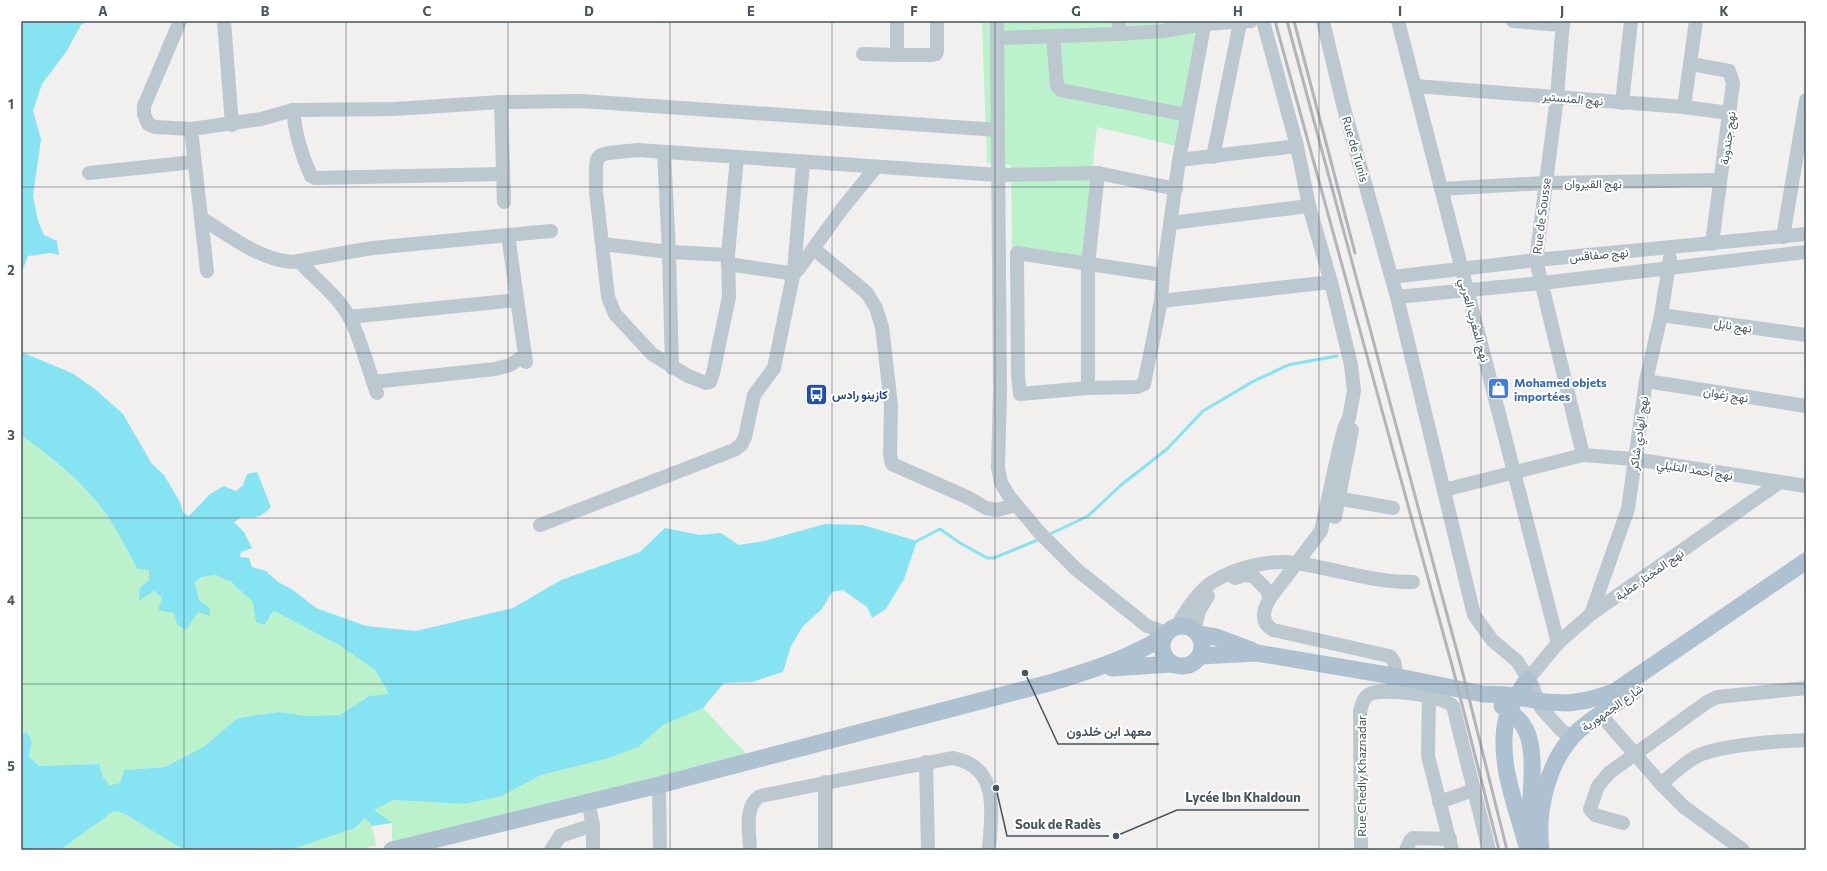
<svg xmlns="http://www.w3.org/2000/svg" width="1827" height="871" font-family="Commissioner,Vazirmatn,sans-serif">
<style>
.green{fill:#bbf2cc}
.water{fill:#86e3f1}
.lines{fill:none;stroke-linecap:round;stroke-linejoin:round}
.stream{stroke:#86e3f1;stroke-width:3}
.minor{stroke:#bcc8cf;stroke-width:14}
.major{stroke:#aec1d0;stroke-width:17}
.rail{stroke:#b1b5ba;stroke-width:3}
.grid{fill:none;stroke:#46555e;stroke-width:1;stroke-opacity:0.55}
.labels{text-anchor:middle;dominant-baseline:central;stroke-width:4;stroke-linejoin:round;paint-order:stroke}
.street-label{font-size:12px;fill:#46555e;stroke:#fff}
.shop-label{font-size:12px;font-weight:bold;fill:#366cbe;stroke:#fff;text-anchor:start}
.transit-label{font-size:12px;font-weight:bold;fill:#164399;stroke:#fff;text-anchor:start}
.leader{fill:none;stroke:#46555e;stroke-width:1.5}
.callout-dot{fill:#46555e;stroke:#fff;stroke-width:1.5}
.callout-label{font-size:13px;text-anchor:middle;font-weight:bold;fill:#46555e;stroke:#fff;stroke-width:4;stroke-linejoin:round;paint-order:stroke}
.neatline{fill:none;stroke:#46555e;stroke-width:1.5}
.grid-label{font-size:13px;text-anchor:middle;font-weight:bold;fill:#46555e}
</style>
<rect width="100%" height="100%" fill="#f2efef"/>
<g class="green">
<path d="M982,21H1202L1180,147L1097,127L1082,257L1012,247L1011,165L987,163Z"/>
<path d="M21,435C57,461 92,489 115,528C123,541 130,555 137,569H149V580L140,588C158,592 161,594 167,611L174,613L186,630L198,611L210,616V608L199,600L195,582C201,578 208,575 216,575C230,577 259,608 270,619L274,611L339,645L375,670L390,695L369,696L340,715L308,716L278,712L238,718L203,747L165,767L124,770L120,783L110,785L103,777L99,764L39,766L29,757L32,742L27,732L21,733Z"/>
<path d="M703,708L754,762L392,846V823L373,810L393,800L464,804L500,797L541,775L606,759L637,747L663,725Z"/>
<path d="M114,811L125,814L184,850H60Z"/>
<path d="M365,818L372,826L376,845L358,850H290L355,828Z"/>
</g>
<g class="water">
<path d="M21,21H87L81,25L66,52L42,84L33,111L41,139L33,196L38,221L44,235L57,241L59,255L51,253L28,256L21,274Z"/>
<path d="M21,352L72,373L95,389L123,414L152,464L164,475L180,502L183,513L189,516L210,494L224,486L236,491L243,485L247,474L257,472L271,507C262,517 255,519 242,517L234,522L244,532L252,548L241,552L240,557L249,558L252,567L266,571L278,582L293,590L316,608L366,626L416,631L513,608L561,580L640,552L665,528L700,535L721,533L739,545L764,541L825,524L863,525L917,541L904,579L886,609L872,618L867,607L843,590L832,592L822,609L803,626L791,646L783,672L752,682L724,683L703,708L663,725L638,747L606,759L541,775L500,797L464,804L393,800L374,810L392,823L372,826L365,818L355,828L290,850L261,848L252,850H184L125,814L114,811L60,850H21V734L27,732L32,742L29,757L39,766L99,764L103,777L110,785L120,783L124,770L165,767L203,747L238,718L278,712L308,716L340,715L369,696L389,694L375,670L339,645L274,611L264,625L256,622L253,602L231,582L216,575L202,577L195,582L199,600L210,608V616L198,612L186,630L177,624L174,613L158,610L162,598L154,591L139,601L140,588L149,580V570L137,569C130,555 123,541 115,528C92,489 57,461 21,435Z"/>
</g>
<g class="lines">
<g class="stream">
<path d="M1048,535L1088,516L1121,485L1167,449L1203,411L1252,382L1288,365L1337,356"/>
<path d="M917,541L940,529L960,543L987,558H994L1040,539"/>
</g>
<g class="minor">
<path d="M180,21L144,106V114L148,124L155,127L191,129L261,119L293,110L394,109L501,102L581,101L998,130"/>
<path d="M224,21L232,125"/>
<path d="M897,21V55H932L936,54L937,51V21"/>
<path d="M997,21L1000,391L998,468L1001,483L1009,496L1039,532L1076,569L1147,626L1167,633"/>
<path d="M1263,21L1297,146L1309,206L1331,282L1351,365L1354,391L1349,418L1344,429L1339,449L1321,531L1270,598C1263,610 1260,622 1273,630L1389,656C1400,663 1394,680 1392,691"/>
<path d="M1323,21L1343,105L1397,297L1474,615L1492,640L1517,661L1532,685L1541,708L1561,730L1572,738"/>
<path d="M1398,21L1558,643"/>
<path d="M1513,21L1563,25"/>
<path d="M1563,21L1557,97L1536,260L1583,455"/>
<path d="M1119,34V21"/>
<path d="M1053,36L1057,86L1061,90L1187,115"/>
<path d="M997,38L1119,34L1163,31L1204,24L1251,21"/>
<path d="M863,54L897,55"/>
<path d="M1691,64L1729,71L1733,83L1712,244"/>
<path d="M1415,86L1684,107L1730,113"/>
<path d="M501,102L504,202"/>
<path d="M1622,103L1631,21"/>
<path d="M1684,107L1696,21"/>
<path d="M293,110C295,134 301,154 311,176L315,178L503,174"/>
<path d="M191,129L207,271"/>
<path d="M664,152L669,252L672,368"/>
<path d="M737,157L728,255L729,297L713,373L710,382L706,383L688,376L652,354L615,314L608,297L596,192V168L597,159L601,155L608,153L638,150L998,175L1098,173L1176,189"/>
<path d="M1213,157L1240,23"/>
<path d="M1179,160L1297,146"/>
<path d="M89,173L194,162"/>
<path d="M1441,189L1545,183L1720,180"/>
<path d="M201,218C229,235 259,260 293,262L372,248L551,231"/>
<path d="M1171,223L1309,206"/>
<path d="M508,235L526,362"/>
<path d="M1783,237L1806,100"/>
<path d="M603,244L669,252L728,255"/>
<path d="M814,249L867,293L876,308L882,327L891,405L890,454L892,464L969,498L986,508L997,510L1016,505"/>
<path d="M299,261C315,279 338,296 350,318C361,340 368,369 377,393"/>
<path d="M728,264L789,273L797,271L842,209L876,167"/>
<path d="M1163,275L1017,253L1018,375L1020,394L1088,388L1137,387L1144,384L1161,301L1163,275L1179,160L1205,21"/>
<path d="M1392,277L1536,260L1806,234"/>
<path d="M1397,297L1542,283L1806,252"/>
<path d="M1161,301L1331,282"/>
<path d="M1661,315L1806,335"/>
<path d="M349,317L517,300"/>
<path d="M1646,381L1806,406"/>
<path d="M373,382L495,369L510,365L525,355"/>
<path d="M1088,388V264L1098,173"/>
<path d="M1444,490L1583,455L1634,459L1806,486"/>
<path d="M1330,497L1393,508"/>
<path d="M1335,517L1352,430"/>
<path d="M540,525L734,450L741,445L745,437L754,395L774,368L794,271L803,163"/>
<path d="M1235,578L1244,575L1253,576L1266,589L1270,598"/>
<path d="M1591,614L1628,509L1646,381L1661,315L1670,258"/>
<path d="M1177,626C1185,612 1197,593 1211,583C1234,568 1268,559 1296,563C1337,569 1370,582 1413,582"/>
<path d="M1194,630L1199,611L1208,596"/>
<path d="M1528,679L1558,643L1591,614L1780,482"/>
<path d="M1429,697L1428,756L1452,850"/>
<path d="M1600,714L1661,784L1684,807L1743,850"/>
<path d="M926,762L928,850"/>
<path d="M1661,784C1672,775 1684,763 1697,756C1721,745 1778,741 1806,740"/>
<path d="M659,785L660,850"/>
<path d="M588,802L593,825V850"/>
<path d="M1439,802L1474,790"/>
<path d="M1623,823L1595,815L1590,809L1598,786L1609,773L1707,702L1717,697L1806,688"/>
<path d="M551,850L560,836L593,825"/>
<path d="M750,850C750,833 743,807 760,796L952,758C1001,766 991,813 989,850"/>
<path d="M825,850V782"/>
<path d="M1361,850L1360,711C1362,705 1363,698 1368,695C1381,687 1442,695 1453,706L1489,850"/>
<path d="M1406,850L1410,841L1413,838L1450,839"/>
</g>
<g class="major">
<circle cx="1182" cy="646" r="20"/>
<path d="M1198,634L1216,637L1251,650"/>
<path d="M1200,656L1257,653L1399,677L1483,694L1507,695L1545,702L1569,703L1588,700L1614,692L1806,561"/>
<path d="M1112,668L1172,664"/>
<path d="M1502,706C1510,712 1519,718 1524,727C1538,748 1530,800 1529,826"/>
<path d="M392,850L659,785L1053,682C1092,670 1130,658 1165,636"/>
<path d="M1528,850C1517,808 1496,760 1507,717C1511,703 1520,690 1528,679"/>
<path d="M1541,850C1536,810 1548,759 1578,731C1595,716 1615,704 1633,692"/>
</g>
<g class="rail">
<path d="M1275,21L1453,669L1499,850"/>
<path d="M1287,21L1462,670L1507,850"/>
<path d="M1294,21L1355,253"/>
</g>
</g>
<path class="grid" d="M184,21V850M346,21V850M508,21V850M670,21V850M832,21V850M995,21V850M1157,21V850M1319,21V850M1481,21V850M1643,21V850M21,187H1806M21,353H1806M21,518H1806M21,684H1806"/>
<defs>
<symbol id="shop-square" viewBox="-11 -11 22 22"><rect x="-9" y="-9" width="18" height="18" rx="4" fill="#3f7fe0" stroke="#fff"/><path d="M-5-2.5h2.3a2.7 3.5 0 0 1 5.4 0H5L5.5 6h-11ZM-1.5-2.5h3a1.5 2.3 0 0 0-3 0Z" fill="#fff"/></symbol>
<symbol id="bus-square" viewBox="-11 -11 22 22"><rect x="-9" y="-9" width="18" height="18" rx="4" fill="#1a4fb4" stroke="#fff"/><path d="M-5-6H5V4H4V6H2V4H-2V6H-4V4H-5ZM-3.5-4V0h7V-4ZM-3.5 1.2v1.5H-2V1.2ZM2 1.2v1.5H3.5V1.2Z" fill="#fff"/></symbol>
</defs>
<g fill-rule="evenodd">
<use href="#shop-square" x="1486" y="376" width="25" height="25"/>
<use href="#bus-square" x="804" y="382" width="25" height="25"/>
</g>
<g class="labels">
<g class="street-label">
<text transform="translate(1573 98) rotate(5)">نهج المنستير</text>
<text transform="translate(1727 138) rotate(-82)">نهج جندوبة</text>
<text transform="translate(1356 149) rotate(74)">Rue de Tunis</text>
<text x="1593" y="183">نهج القيروان</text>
<text transform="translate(1541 216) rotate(-83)">Rue de Sousse</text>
<text transform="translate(1599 254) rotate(-5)">نهج صفاقس</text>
<text transform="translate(1475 320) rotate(75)">نهج المغرب العربي</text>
<text transform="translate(1733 325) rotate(8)">نهج نابل</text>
<text transform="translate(1726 394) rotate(9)">نهج زغوان</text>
<text transform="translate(1638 433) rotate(-82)">نهج الهادي شاكر</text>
<text transform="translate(1695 469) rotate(9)">نهج أحمد التليلي</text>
<text transform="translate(1649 574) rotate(-35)">نهج المختار عطية</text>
<text transform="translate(1612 707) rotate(-35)">شارع الجمهورية</text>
<text transform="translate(1361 776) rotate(-90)">Rue Chedly Khaznadar</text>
</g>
<g class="shop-label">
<text x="1514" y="382">Mohamed objets<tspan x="1514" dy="14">importées</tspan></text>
</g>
<g class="transit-label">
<text x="832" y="394">كازينو رادس</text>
</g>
</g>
<path class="leader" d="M1025 673L1058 744H1159M1116 836L1177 810H1309M996 788L1007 836H1109"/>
<g class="callout-dot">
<circle cx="1025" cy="673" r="4"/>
<circle cx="1116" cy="836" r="4"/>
<circle cx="996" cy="788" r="4"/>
</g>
<g class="callout-label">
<text x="1109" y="736">معهد ابن خلدون</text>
<text x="1243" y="802">Lycée Ibn Khaldoun</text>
<text x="1058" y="829">Souk de Radès</text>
</g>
<rect width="1827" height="871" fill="none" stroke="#ffffff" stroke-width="44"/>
<rect x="22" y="22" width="1783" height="827" class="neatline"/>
<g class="grid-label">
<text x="103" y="16">A</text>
<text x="265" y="16">B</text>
<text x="427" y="16">C</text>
<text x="589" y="16">D</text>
<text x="751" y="16">E</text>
<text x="914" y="16">F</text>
<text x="1076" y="16">G</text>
<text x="1238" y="16">H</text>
<text x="1400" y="16">I</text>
<text x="1562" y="16">J</text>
<text x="1724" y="16">K</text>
<text x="11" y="109">1</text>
<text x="11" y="275">2</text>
<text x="11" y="440">3</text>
<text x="11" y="605">4</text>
<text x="11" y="771">5</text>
</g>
</svg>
